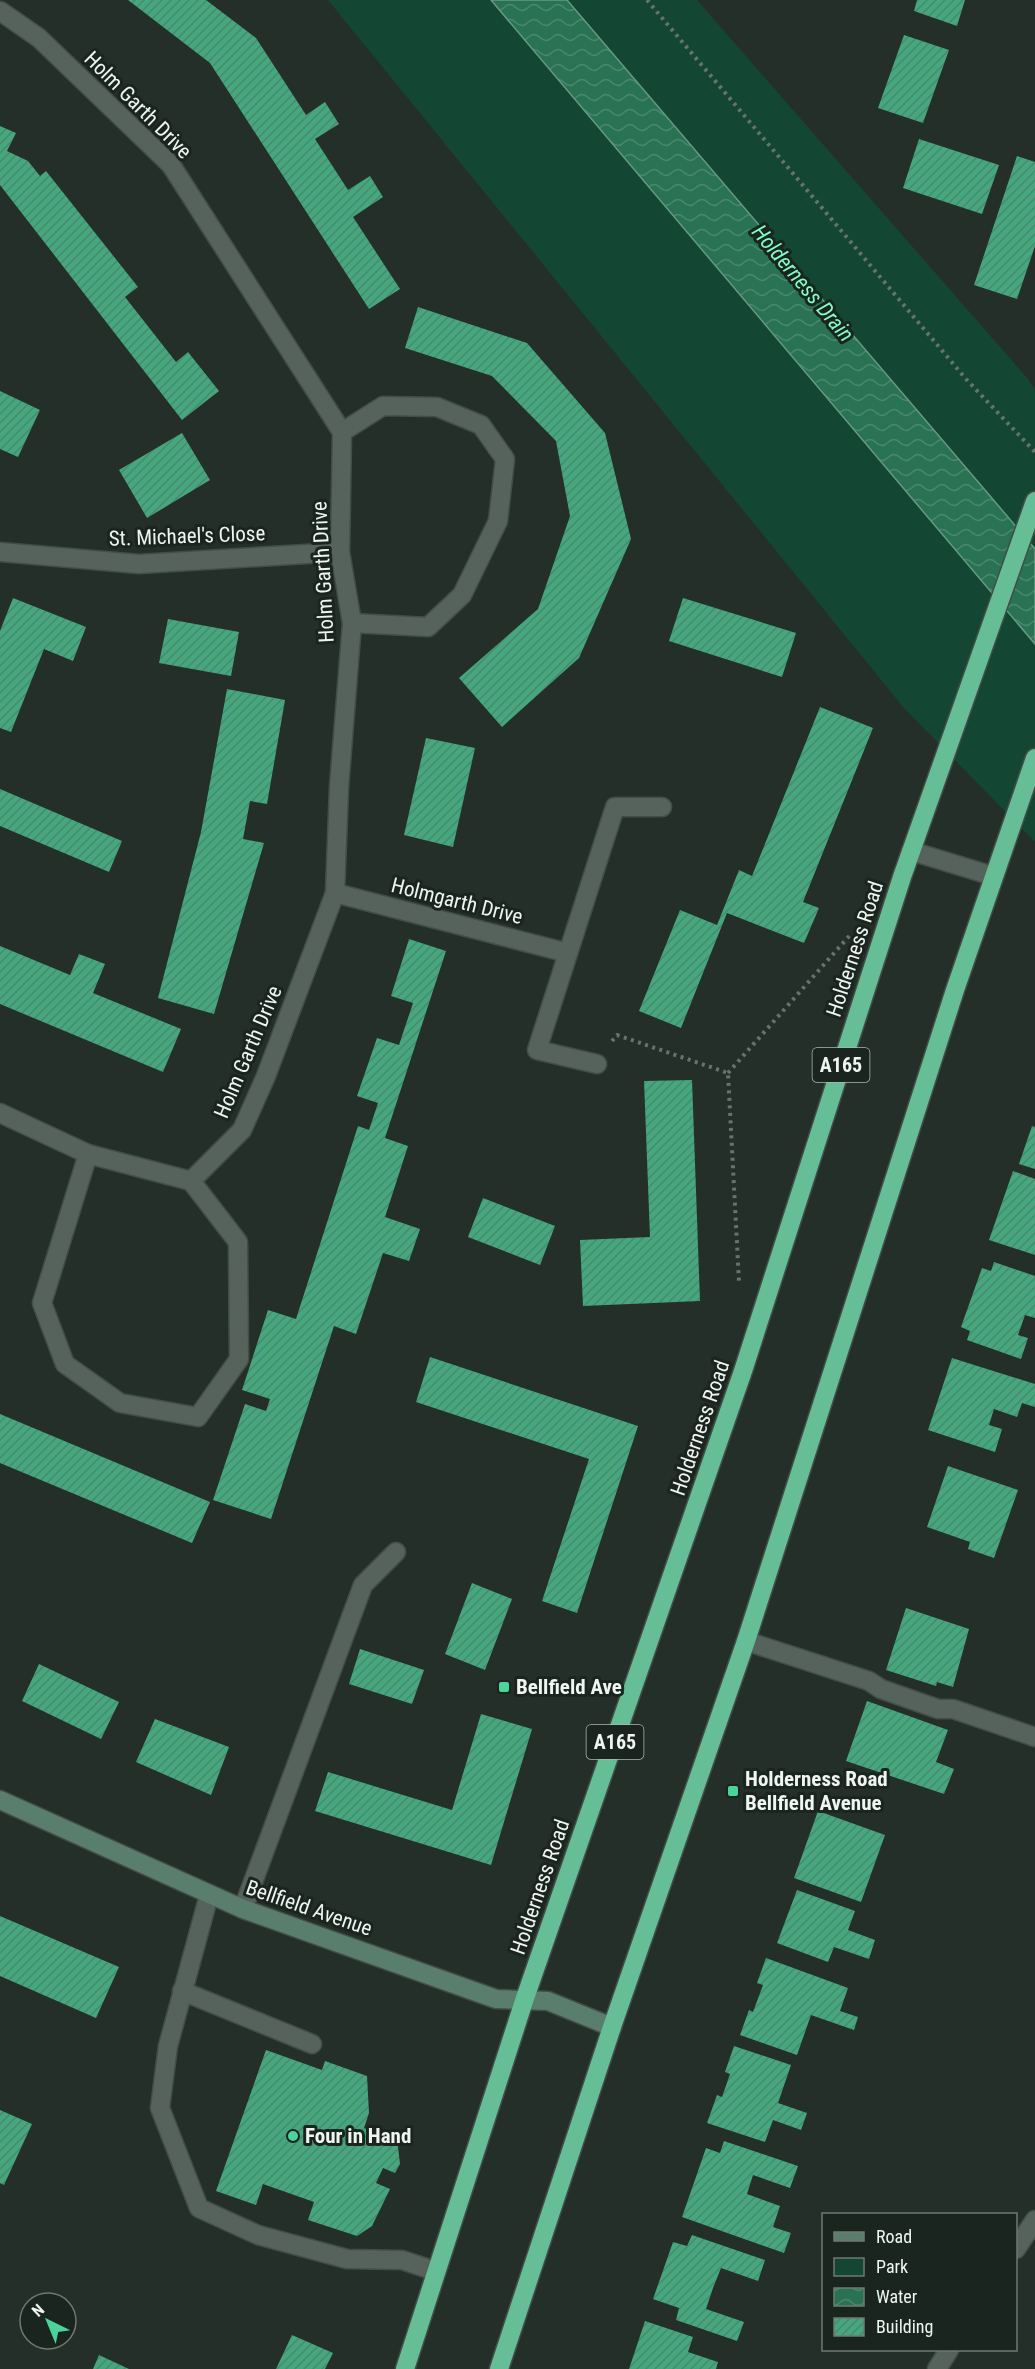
<svg xmlns="http://www.w3.org/2000/svg" width="1035" height="2369" font-family="'Roboto Condensed',sans-serif">
<style>
.park{fill:#144733}
.water{fill:url(#water-waves);stroke:#649a83;stroke-width:1.5}
.building{fill:url(#building-hatch)}
.lines{fill:none;stroke-linecap:round;stroke-linejoin:round}
.lane-casing{stroke:#424d48;stroke-width:21}
.street-casing{stroke:#424d48;stroke-width:21}
.secondary-casing{stroke:#424d48;stroke-width:21}
.highway-casing{stroke:#424d48;stroke-width:21}
.path{stroke:#69726d;stroke-width:4;stroke-dasharray:3 4.5;stroke-linecap:butt}
.lane{stroke:#56625c;stroke-width:18}
.street{stroke:#56625c;stroke-width:18}
.secondary{stroke:#5a7e6d;stroke-width:18}
.highway{stroke:#65be95;stroke-width:18}
.poi-dot{fill:#4ad49c;stroke:#1a251f;stroke-width:2}
.labels{text-anchor:middle;dominant-baseline:central;stroke-width:6;stroke-linejoin:round;paint-order:stroke}
.shield{fill:#1a251f;stroke:#afb7b3;stroke-width:1.5}
.shield-label{font-size:20px;font-weight:bold;fill:#eff6f2}
.street-label{font-size:21px;fill:#eff6f2;stroke:#1a251f}
.poi-label{font-size:21px;font-weight:bold;fill:#eff6f2;stroke:#1a251f;text-anchor:start}
.water-label{font-size:22px;font-style:italic;fill:#7efec5;stroke:#1a251f}
</style>
<defs>
<pattern id="water-waves" width="16" height="10" patternUnits="userSpaceOnUse" patternTransform="scale(1.5)"><rect width="16" height="10" fill="#297354"/><path d="M0 5q4-4 8 0t8 0" fill="none" stroke="#48886d"/></pattern>
<pattern id="building-hatch" width="6" height="6" patternUnits="userSpaceOnUse" patternTransform="scale(1.5)"><rect width="6" height="6" fill="#46a67d"/><path d="M-1 1l2-2M0 6l6-6M5 7l2-2" fill="none" stroke="#478a6d"/></pattern>
</defs>
<rect width="100%" height="100%" fill="#242f29"/>
<path class="park" d="M328,0H493L961,556L986,490L567,0H697L1028,379L1035,389V842L904,708Z"/>
<path class="water" d="M491,0H567L985,490L1035,549V644Z"/>
<g class="building">
<path d="M128,0H206L256,38L306,115L325,102L339,124L315,139L348,190L370,176L383,197L353,217L400,289L369,309L210,63Z"/>
<path d="M917,0H965L957,26L914,11Z"/>
<path d="M904,35L949,50L923,123L878,108Z"/>
<path d="M0,126L16,133L7,151L28,161L40,176L46,171L138,287L125,297L176,362L188,352L219,391L182,420L0,185Z"/>
<path d="M919,139L999,165L982,214L903,188Z"/>
<path d="M1017,156L1035,162V246L1017,299L974,285Z"/>
<path d="M418,307L527,343L605,433L631,539L579,658L502,727L459,678L538,609L570,516L556,441L492,376L405,348Z"/>
<path d="M0,391L40,410L18,457L0,449Z"/>
<path d="M182,433L210,480L147,518L119,470Z"/>
<path d="M13,598L86,627L73,661L44,649L11,732L0,728V631Z"/>
<path d="M683,598L796,633L782,677L669,641Z"/>
<path d="M168,619L239,632L231,676L159,663Z"/>
<path d="M227,689L285,700L267,804L250,801L243,839L264,843L214,1014L158,998L201,832Z"/>
<path d="M820,707L873,728L803,902L819,908L804,943L727,913L681,1028L639,1011L680,910L717,925L739,870L752,876Z"/>
<path d="M426,738L475,748L453,847L404,835Z"/>
<path d="M0,789L122,841L109,872L0,826Z"/>
<path d="M409,939L446,951L385,1138L408,1146L385,1217L420,1229L409,1261L383,1253L356,1334L334,1326L271,1519L213,1500L245,1404L266,1411L270,1399L242,1390L268,1310L296,1319L358,1126L369,1130L378,1103L357,1096L377,1038L399,1045L413,1003L391,996Z"/>
<path d="M0,946L70,975L79,954L105,964L93,993L181,1029L163,1072L0,1004Z"/>
<path d="M692,1080L700,1301L583,1306L580,1240L650,1237L644,1081Z"/>
<path d="M1032,1126L1035,1127V1169L1019,1164Z"/>
<path d="M1013,1171L1035,1179V1255L989,1240Z"/>
<path d="M483,1198L555,1226L540,1265L468,1237Z"/>
<path d="M994,1262L1035,1276V1318L1025,1315L1018,1335L1028,1338L1021,1359L967,1340L970,1331L961,1327L982,1268L991,1271Z"/>
<path d="M430,1357L638,1426L577,1613L542,1601L589,1459L416,1402Z"/>
<path d="M952,1358L1035,1384V1407L1022,1403L1017,1417L994,1409L989,1425L1002,1429L995,1452L928,1430Z"/>
<path d="M0,1414L210,1502L192,1543L0,1463Z"/>
<path d="M948,1466L1018,1490L994,1558L968,1549L970,1542L927,1527Z"/>
<path d="M472,1583L512,1599L485,1670L445,1654Z"/>
<path d="M906,1608L969,1629L953,1687L937,1682L936,1686L886,1670Z"/>
<path d="M360,1649L424,1670L412,1704L349,1684Z"/>
<path d="M39,1664L119,1702L101,1739L22,1701Z"/>
<path d="M867,1701L948,1730L936,1762L954,1769L944,1794L846,1761Z"/>
<path d="M481,1714L532,1729L491,1865L315,1811L328,1772L452,1810Z"/>
<path d="M155,1719L229,1747L211,1795L136,1762Z"/>
<path d="M818,1811L885,1835L861,1902L794,1878Z"/>
<path d="M797,1890L855,1911L848,1930L875,1940L869,1959L834,1947L828,1962L777,1943Z"/>
<path d="M0,1916L119,1967L96,2018L0,1976Z"/>
<path d="M766,1958L848,1988L840,2011L858,2017L854,2030L811,2015L797,2055L740,2035L749,2010L753,2012L763,1985L757,1983Z"/>
<path d="M734,2046L791,2065L778,2103L807,2113L801,2130L773,2120L765,2142L707,2123L717,2095L722,2097L730,2074L725,2072Z"/>
<path d="M266,2050L322,2070L325,2061L367,2076L369,2113L364,2128L397,2138L400,2164L395,2173L383,2168L376,2183L390,2189L372,2226L357,2236L308,2220L314,2202L263,2184L256,2205L216,2191Z"/>
<path d="M0,2110L32,2124L4,2185L0,2183Z"/>
<path d="M724,2141L798,2166L790,2188L753,2175L747,2194L780,2206L773,2227L791,2233L784,2253L682,2217L706,2148L720,2153Z"/>
<path d="M692,2235L765,2260L758,2281L721,2268L713,2288L706,2309L744,2322L737,2341L676,2320L679,2308L653,2299L673,2242L687,2246Z"/>
<path d="M645,2321L693,2337L688,2352L718,2362L716,2369H629Z"/>
<path d="M292,2335L333,2353L325,2369H276Z"/>
<path d="M99,2355L129,2369H93Z"/>
</g>
<g class="lines">
<defs>
<g id="lane">
<path d="M911,851L993,876"/>
<path d="M746,1641L869,1681L881,1689L938,1709H953L1035,1737"/>
<path d="M209,1895L168,2046L160,2108L199,2208L258,2235L347,2259L402,2260L435,2271"/>
<path d="M243,1909L363,1585L396,1552"/>
<path d="M182,1991L312,2044"/>
<path d="M1016,2249L1035,2220"/>
<path d="M937,2369L949,2350"/>
</g>
<g id="street">
<path d="M0,11L39,38L171,165L342,432L340,552L352,623L339,787L335,893L266,1076L242,1130L191,1181L88,1154L0,1113"/>
<path d="M342,432L383,406L437,407L481,425L505,459L498,521L462,595L428,627L352,623"/>
<path d="M0,552L139,564L340,552"/>
<path d="M335,893L568,953"/>
<path d="M597,1064L537,1050L615,807H662"/>
<path d="M88,1154L42,1303L65,1364L120,1403L198,1417L239,1359L238,1242L191,1181"/>
</g>
<path id="secondary" d="M0,1800L243,1909L496,1999L548,2001L612,2027"/>
<g id="highway">
<path d="M405,2369L524,2001L743,1371L902,877L1035,501"/>
<path d="M499,2369L612,2027L746,1641L955,990L1035,758"/>
</g>
</defs>
<use href="#lane" class="lane-casing"/>
<use href="#street" class="street-casing"/>
<use href="#secondary" class="secondary-casing"/>
<use href="#highway" class="highway-casing"/>
<g class="path">
<path d="M647,0L966,379L1035,452"/>
<path d="M612,1041L617,1035L728,1073L739,1282"/>
<path d="M728,1073L851,934"/>
</g>
<use href="#lane" class="lane"/>
<use href="#street" class="street"/>
<use href="#secondary" class="secondary"/>
<use href="#highway" class="highway"/>
</g>
<g class="poi-dot">
<rect x="498" y="1681" width="12" height="12" rx="3"/>
<rect x="727" y="1785" width="12" height="12" rx="3"/>
<circle cx="293" cy="2136" r="6"/>
</g>
<g class="labels">
<g class="shield">
<rect x="812.5" y="1048" width="57" height="34" rx="4.5"/>
<rect x="586.5" y="1725" width="57" height="34" rx="4.5"/>
</g>
<g class="shield-label">
<text x="841" y="1065">A165</text>
<text x="615" y="1742">A165</text>
</g>
<g class="street-label">
<text transform="translate(138 105) rotate(45)">Holm Garth Drive</text>
<text transform="translate(187 536) rotate(-2)">St. Michael's Close</text>
<text transform="translate(323 572) rotate(-93)">Holm Garth Drive</text>
<text transform="translate(457 901) rotate(14)">Holmgarth Drive</text>
<text transform="translate(855 949) rotate(-72)">Holderness Road</text>
<text transform="translate(248 1052) rotate(-67)">Holm Garth Drive</text>
<text transform="translate(700 1428) rotate(-71)">Holderness Road</text>
<text transform="translate(540 1887) rotate(-71)">Holderness Road</text>
<text transform="translate(309 1908) rotate(19)">Bellfield Avenue</text>
</g>
<g class="poi-label">
<text x="516" y="1687">Bellfield Ave</text>
<text x="745" y="1779">Holderness Road<tspan x="745" dy="24">Bellfield Avenue</tspan></text>
<text x="305" y="2136">Four in Hand</text>
</g>
<g class="water-label">
<text transform="translate(803 283) rotate(50)">Holderness Drain</text>
</g>
</g>
<rect x="822" y="2213" width="195" height="138" fill="#1a251f" stroke="#6f7973" stroke-width="1.5"/>
<rect x="834" y="2232" width="30" height="9" fill="#5a7e6d" stroke="#6f7973" stroke-width="1.5"/>
<text x="876" y="2243" font-size="18" fill="#eff6f2">Road</text>
<rect x="834" y="2258" width="30" height="18" fill="#144733" stroke="#6f7973" stroke-width="1.5"/>
<text x="876" y="2273" font-size="18" fill="#eff6f2">Park</text>
<rect x="834" y="2288" width="30" height="18" fill="url(#water-waves)" stroke="#6f7973" stroke-width="1.5"/>
<text x="876" y="2303" font-size="18" fill="#eff6f2">Water</text>
<rect x="834" y="2318" width="30" height="18" fill="url(#building-hatch)" stroke="#6f7973" stroke-width="1.5"/>
<text x="876" y="2333" font-size="18" fill="#eff6f2">Building</text>
<g transform="translate(48 2321) rotate(317)"><circle r="28" fill="#1a251f" stroke="#6f7973" stroke-width="1.5"/>
<path d="M0-4.5L10 22L0 15L-10 22Z" fill="#4ad49c"/>
<text y="-9" font-size="16" font-weight="bold" text-anchor="middle" fill="#eff6f2">N</text>
</g>
</svg>
